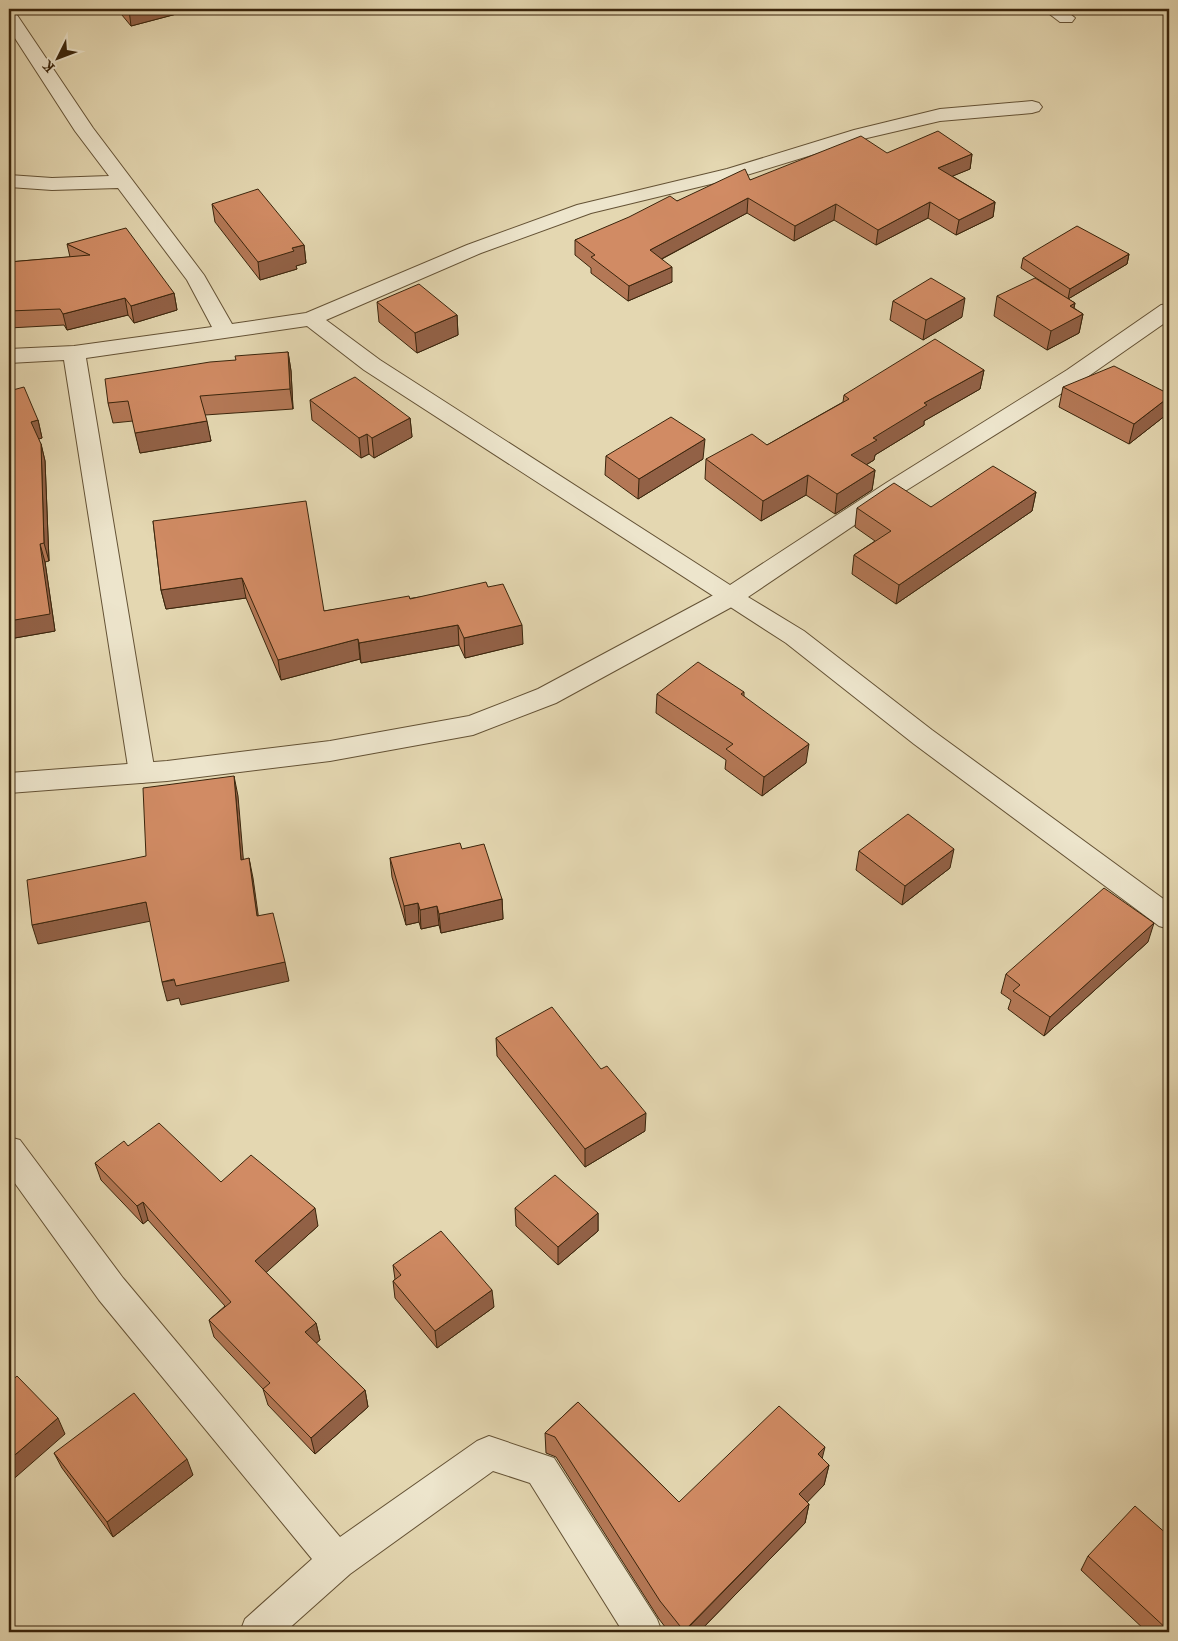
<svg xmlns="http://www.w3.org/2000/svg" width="1178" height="1641" font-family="'IM FELL Great Primer',serif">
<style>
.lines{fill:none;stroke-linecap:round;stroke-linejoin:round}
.minor-casing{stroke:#645235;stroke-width:2}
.tertiary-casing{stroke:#645235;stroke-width:2}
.minor{fill:#ede5cc;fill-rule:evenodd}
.tertiary{fill:#ede5cc;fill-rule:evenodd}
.wall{fill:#b47856;stroke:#3a250c}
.shaded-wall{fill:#926146;stroke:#3a250c}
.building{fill:#d18b64;stroke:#3a250c}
</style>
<rect width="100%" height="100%" fill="#e4d7b1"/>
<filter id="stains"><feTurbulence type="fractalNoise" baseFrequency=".004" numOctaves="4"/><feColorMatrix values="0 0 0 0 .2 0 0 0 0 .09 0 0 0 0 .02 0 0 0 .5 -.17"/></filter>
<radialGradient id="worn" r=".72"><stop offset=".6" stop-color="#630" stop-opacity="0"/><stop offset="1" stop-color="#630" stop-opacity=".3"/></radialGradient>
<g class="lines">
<defs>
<g id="minor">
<path d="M1043,9H1064L1075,18L1072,22H1060Z"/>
<path d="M9,11L15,12L93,128L204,275L232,324L306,313L467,245L577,205L727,169L854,130L940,109L1032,101L1039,103L1042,107L1039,111L1032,113L940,121L867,138L740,177L591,213L481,253L326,320L380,360L730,585L886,483L1067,370L1161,305L1169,304V320L1083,380L902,493L748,597L804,631L932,730L1169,903V929L1159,926L914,744L786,643L364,370L307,326L86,358L155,773L152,780L142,783L132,780L129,773L64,360L9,363V349L74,346L212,327L187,280L118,188L52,190L9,187V175L52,178L109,176L75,131L9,29Z"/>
<path d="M9,1137L20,1140L123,1278L340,1537L477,1441L489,1436L554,1458L657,1619L662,1632H623L530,1483L493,1471L350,1574L285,1632H240L245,1619L312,1559L99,1300L9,1175Z"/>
</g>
<path id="tertiary" d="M730,589L739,591L742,597L739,603L556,703L473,735L330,761L167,781L9,793V773L167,761L330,741L469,716L538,689L721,591Z"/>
</defs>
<use href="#minor" class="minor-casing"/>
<use href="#tertiary" class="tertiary-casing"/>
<use href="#minor" class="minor"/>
<use href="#tertiary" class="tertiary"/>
</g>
<g class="wall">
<path d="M117,9H184V12L131,26Z"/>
<path d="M972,154L970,169L952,176L995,202L993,217L956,235L928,218L876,245L834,220L794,241L747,213L662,259L672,282L628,301L591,273V268L575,255V240L677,201L750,180Z"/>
<path d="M212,204L304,245L306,263L296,266L297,269L260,280L215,222Z"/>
<path d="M67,244L174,293L177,310L134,323L128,315L67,330L64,325L9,328V262L70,257Z"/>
<path d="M1129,254L1127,264L1068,299L1075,303L1074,308L1083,314L1079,333L1047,350L994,316L997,296L1059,293L1021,268L1023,258Z"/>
<path d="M893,301L962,317L923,340L890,320Z"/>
<path d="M377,302L457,315L458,335L417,353L379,322Z"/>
<path d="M288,352L291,371L293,409L205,415L211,441L140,453L133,421L113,423L108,403L236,360Z"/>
<path d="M984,370L980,389L924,421V425L875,455L874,460L866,465L875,470L872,490L835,514L806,495L761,521L705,479L706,459L767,445L843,402L844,395Z"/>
<path d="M1063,387L1166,415L1129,444L1059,407Z"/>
<path d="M310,400L410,418L412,437L374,458L369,454L361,458L312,420Z"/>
<path d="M38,420L42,438L38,439L41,444L45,461L49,561L45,562L55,631L9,639Z"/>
<path d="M606,456L703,459L638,499L605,475Z"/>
<path d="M1036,492L1032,511L896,604L852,574L854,555L875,541L855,527L857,508L931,507Z"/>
<path d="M153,521L324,611L488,587L523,644L465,658L459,645L361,663L360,659L281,680L246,598L166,609L161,590Z"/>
<path d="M744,692V696L806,763L762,796L725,769L726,760L656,713L657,694Z"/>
<path d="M462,849L502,899L503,919L441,933L439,925L421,929L419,922L406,925L392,877L390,858Z"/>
<path d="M859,851L950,868L902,905L856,870Z"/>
<path d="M1148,942L1044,1036L1008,1009L1011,1000L1001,993L1006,974Z"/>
<path d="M496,1038L645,1131L585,1167L497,1056Z"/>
<path d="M128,1146L221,1182L318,1226L266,1272L316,1323L320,1340L316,1343L365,1390L368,1407L315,1454L268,1405L263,1389L214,1337L209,1320L225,1306L148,1220L143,1224L101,1180L95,1163Z"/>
<path d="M515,1208L598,1213V1231L558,1265L516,1226Z"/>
<path d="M393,1265L494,1307L437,1348L395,1298L393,1281L395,1279Z"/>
<path d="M578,1402L679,1502L822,1459L829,1465L824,1485L807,1502L809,1504L805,1523L699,1632H669L659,1619L556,1457L546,1453L545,1433Z"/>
<path d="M54,1453L193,1475L113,1537L62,1468Z"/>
<path d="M1169,1536V1632H1147L1081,1570L1088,1556Z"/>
</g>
<g class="shaded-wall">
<path d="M132,9H184V12L131,26L129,10Z"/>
<path d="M972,154L970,169L936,183L938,168Z"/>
<path d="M748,198L747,213L650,265V250Z"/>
<path d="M930,202L928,218L876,245L878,230Z"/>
<path d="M995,202L993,217L956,235L959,220Z"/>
<path d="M836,204L834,220L794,241L795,226Z"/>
<path d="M304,245L306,263L296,266L297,269L260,280L258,262L292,248Z"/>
<path d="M1129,254L1127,264L1068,299L1070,289Z"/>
<path d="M672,267V282L628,301L629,286Z"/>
<path d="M174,293L177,310L134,323L131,306Z"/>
<path d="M125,298L128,315L67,330L63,314Z"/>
<path d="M965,298L962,317L923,340L926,320Z"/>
<path d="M1075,303L1071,320L1083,314L1079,333L1047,350L1051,331L1070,306Z"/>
<path d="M457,315L458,335L417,353L415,333Z"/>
<path d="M288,352L291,371L293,409L290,389Z"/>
<path d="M984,370L980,389L924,421V425L875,455L874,460L849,475L851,455L873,438L924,403Z"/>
<path d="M1169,397V403L1166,415L1129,444L1134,424Z"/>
<path d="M410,418L412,437L374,458L372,438Z"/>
<path d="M38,420L42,438L36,440L31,422Z"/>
<path d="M207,421L211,441L140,453L135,433Z"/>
<path d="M367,434L369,454L361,458L359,438Z"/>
<path d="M705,439L703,459L638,499L639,479Z"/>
<path d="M41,444L45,461L49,561L44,543Z"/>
<path d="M875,470L872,490L835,514L837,494Z"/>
<path d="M808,475L806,495L761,521L763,501Z"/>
<path d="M1036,492L1032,511L896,604L899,585Z"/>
<path d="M40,544L45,562L55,631L9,639V621Z"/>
<path d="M242,578L246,598L166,609L161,590Z"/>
<path d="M458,625L459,645L361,663L359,643Z"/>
<path d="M522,625L523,644L465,658L464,638Z"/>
<path d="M358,639L360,659L281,680L278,660Z"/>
<path d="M809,744L806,763L762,796L764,777Z"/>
<path d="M234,776L238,796L245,879L241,860Z"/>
<path d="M954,849L950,868L902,905L905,886Z"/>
<path d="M249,858L253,878L261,935L257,916Z"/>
<path d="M502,899L503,919L441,933L439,914Z"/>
<path d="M146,902L151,921L38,944L32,925Z"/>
<path d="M418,903L419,922L406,925L404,906Z"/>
<path d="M437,906L439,925L421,929L420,910Z"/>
<path d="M1154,923L1148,942L1044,1036L1050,1017Z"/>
<path d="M285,962L289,981L181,1005L179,998L167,1001L162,982Z"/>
<path d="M646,1113L645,1131L585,1167V1149Z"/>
<path d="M143,1202L148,1220L143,1224L137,1206Z"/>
<path d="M315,1208L318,1226L260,1278L255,1261Z"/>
<path d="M598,1213V1231L558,1265V1247Z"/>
<path d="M9,1270L12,1276L9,1279Z"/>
<path d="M9,1286L13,1295L9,1298Z"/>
<path d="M492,1290L494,1307L437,1348L435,1331Z"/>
<path d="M316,1323L320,1340L309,1349L305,1332Z"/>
<path d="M365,1390L368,1407L315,1454L311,1438Z"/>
<path d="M58,1418L65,1434L9,1483V1460Z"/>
<path d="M825,1447L820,1467L818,1454Z"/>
<path d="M187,1459L193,1475L113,1537L107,1522Z"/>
<path d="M829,1465L824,1485L796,1514L799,1494Z"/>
<path d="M809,1504L805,1523L699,1632H684Z"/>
</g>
<g class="building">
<path d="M938,131L972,154L938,168L995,202L959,220L930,202L878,230L836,204L795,226L748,198L650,250L672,267L629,286L591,257L595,255L575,240L629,217L670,196L677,201L745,169L750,180L861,136L887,153Z"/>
<path d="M258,189L304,245L292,248L294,251L258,262L212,204Z"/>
<path d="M1077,226L1129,254L1070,289L1023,258Z"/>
<path d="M126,228L174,293L131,306L125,298L63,314L60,309L9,311V262L90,255L67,244Z"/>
<path d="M931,278L965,298L926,320L893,301Z"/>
<path d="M1035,278L1075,303L1070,306L1083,314L1051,331L997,296Z"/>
<path d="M419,284L457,315L415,333L377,302Z"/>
<path d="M935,339L984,370L924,403L927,405L873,438L877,440L851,455L875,470L837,494L808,475L763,501L706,459L752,434L767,445L849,399L844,395Z"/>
<path d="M288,352L290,389L200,396L207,421L135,433L128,401L108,403L105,379L210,362L236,360L235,356Z"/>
<path d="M1114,366L1169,394V397L1134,424L1063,387Z"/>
<path d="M355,377L410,418L372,438L367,434L359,438L310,400Z"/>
<path d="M24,387L38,420L31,422L41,444L44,543L40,544L50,614L9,621V391Z"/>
<path d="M671,417L705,439L639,479L606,456Z"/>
<path d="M993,466L1036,492L899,585L854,555L891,531L857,508L894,483L931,507Z"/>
<path d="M306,501L324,611L409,596L410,599L486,582L488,587L503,584L522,625L464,638L458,625L359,643L358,639L278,660L242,578L161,590L153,521Z"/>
<path d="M698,662L744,692L741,694L809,744L764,777L726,749L733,744L657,694Z"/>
<path d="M234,776L241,860L249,858L257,916L273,913L285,962L176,986L174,979L162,982L146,902L32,925L27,880L146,856L143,788Z"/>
<path d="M908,814L954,849L905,886L859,851Z"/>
<path d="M460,843L462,849L484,844L502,899L439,914L437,906L420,910L418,903L404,906L390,858Z"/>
<path d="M1104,888L1154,923L1050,1017L1013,991L1020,985L1006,974Z"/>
<path d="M552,1007L601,1069L607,1066L646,1113L585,1149L496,1038Z"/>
<path d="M159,1123L221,1182L251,1155L315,1208L255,1261L316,1323L305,1332L365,1390L311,1438L263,1389L270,1383L209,1320L231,1302L143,1202L137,1206L95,1163L124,1141L128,1146Z"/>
<path d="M555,1175L598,1213L558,1247L515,1208Z"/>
<path d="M441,1231L492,1290L435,1331L393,1281L401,1275L393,1265Z"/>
<path d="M17,1376L58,1418L9,1460V1383Z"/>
<path d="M134,1393L187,1459L107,1522L54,1453Z"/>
<path d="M578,1402L679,1502L779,1406L825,1447L818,1454L829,1465L799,1494L809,1504L684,1631L660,1601L555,1437L545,1433Z"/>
<path d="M1135,1506L1169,1536V1631L1088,1556Z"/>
</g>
<rect width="1178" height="1641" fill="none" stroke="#e4d7b1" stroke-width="30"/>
<rect x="10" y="10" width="1158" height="1621" fill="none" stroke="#3a250c" stroke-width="2.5"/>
<rect x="15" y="15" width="1148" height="1611" fill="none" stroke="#3a250c"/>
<g transform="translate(58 58) rotate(228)" stroke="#ede5cc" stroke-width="4" paint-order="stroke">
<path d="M0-4L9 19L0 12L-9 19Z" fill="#3a250c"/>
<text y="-8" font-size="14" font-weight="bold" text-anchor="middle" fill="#3a250c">K</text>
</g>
<rect width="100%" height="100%" filter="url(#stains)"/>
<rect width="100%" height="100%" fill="url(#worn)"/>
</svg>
